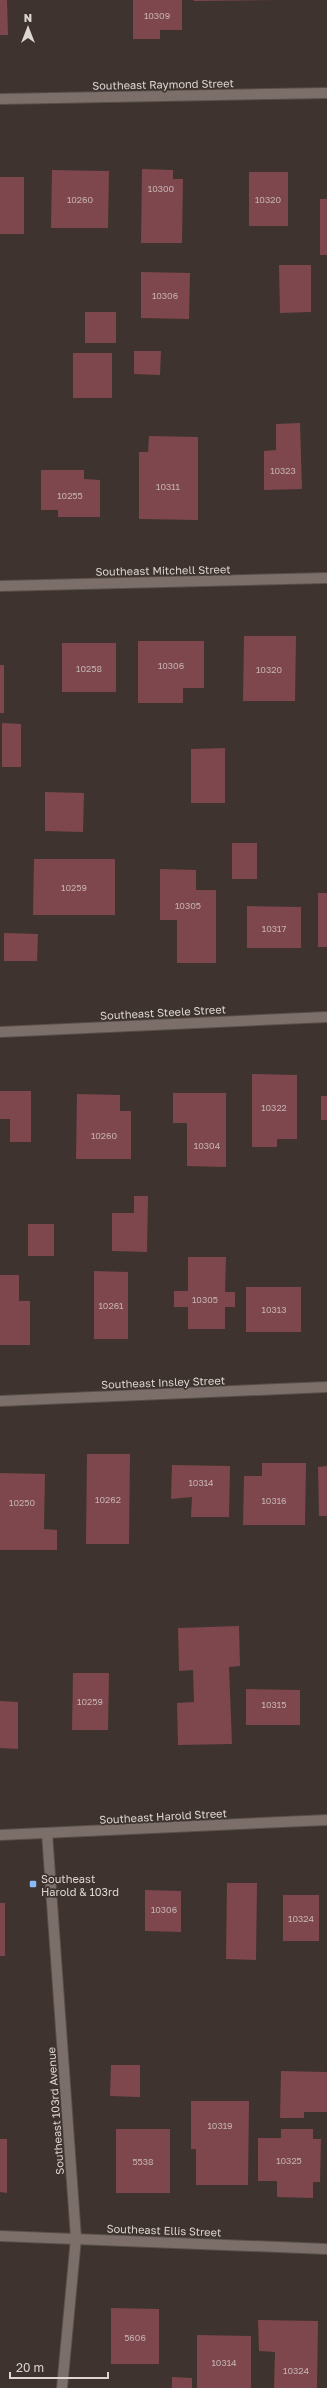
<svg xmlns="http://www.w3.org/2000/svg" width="327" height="2388" font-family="'Golos Text',sans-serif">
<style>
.building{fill:#7e474d}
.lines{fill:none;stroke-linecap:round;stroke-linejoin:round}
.minor-casing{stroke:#584f4c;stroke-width:12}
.minor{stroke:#7c6f6a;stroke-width:10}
.poi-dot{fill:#89bafc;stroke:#3e332e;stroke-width:1.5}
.labels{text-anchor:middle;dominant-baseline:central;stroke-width:3.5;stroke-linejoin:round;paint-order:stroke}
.number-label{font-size:9px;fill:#c5b2b2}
.street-label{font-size:11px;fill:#ddd6d3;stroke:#3e332e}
.poi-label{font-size:11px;fill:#ddd6d3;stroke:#3e332e;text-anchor:start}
</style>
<rect width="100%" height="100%" fill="#3e332e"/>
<g class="building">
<path d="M0,0H7L8,35H0Z"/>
<path d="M133,0H182V30H160V39H133Z"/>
<path d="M194,0H284L194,1Z"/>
<path d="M142,169L173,170V179H183L182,243H141Z"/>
<path d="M52,170L109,171L108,228H51Z"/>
<rect x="249" y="172" width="39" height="54"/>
<rect x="0" y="177" width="24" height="57"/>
<rect x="320" y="199" width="7" height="56"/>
<path d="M279,265H311V312L280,313Z"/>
<path d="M141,272L190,273L189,319L141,318Z"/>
<rect x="85" y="312" width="31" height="31"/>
<path d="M134,351H161L160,375L134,374Z"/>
<rect x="73" y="353" width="39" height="45"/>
<path d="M300,423L302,489L264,490V451L276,450V424Z"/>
<path d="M149,436L198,437V520L139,519V452H148Z"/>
<path d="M41,470H84V479L100,480V517H58V510H41Z"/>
<path d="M244,636H296L295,701H243Z"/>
<path d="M138,641H204V688H183V703H138Z"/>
<rect x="62" y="643" width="54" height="49"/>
<rect x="0" y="665" width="4" height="48"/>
<path d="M2,723L21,724V767H2Z"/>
<path d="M225,748V803H191V749Z"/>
<path d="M45,792L84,793L83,832L45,831Z"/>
<rect x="232" y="843" width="25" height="36"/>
<path d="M34,859H115V915H33Z"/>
<path d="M160,869L196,870V890H216V963H177V920H160Z"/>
<rect x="318" y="893" width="9" height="54"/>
<path d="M247,906L301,907V948H247Z"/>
<path d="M4,933L38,934L37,961H4Z"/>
<path d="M252,1074L297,1075V1139H277V1147H252Z"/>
<path d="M0,1091H31V1142H10V1119H0Z"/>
<path d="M173,1093H226V1167L187,1166V1123H173Z"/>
<path d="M77,1094L120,1095V1111H131V1159H76Z"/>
<rect x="321" y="1096" width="6" height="24"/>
<path d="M134,1196H148L147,1252L112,1251V1213H134Z"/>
<rect x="28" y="1224" width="26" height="32"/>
<path d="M188,1257H226L225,1292H235V1307H225V1329H188V1307H174V1291H188Z"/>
<path d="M94,1271L128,1272V1339H94Z"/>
<path d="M0,1275H19V1301H30V1345H0Z"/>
<rect x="246" y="1287" width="55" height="45"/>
<path d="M87,1454H130L129,1544H86Z"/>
<path d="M262,1463H306L305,1525H243L244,1476H262Z"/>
<path d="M172,1465L230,1466L229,1517H191L192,1497L171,1499Z"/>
<path d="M327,1466V1516H319L318,1467Z"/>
<path d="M0,1473L45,1474L44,1529L57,1530V1550H0Z"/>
<path d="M239,1626L240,1666L229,1667L232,1744L178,1745L177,1703L194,1702L193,1670L179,1671L178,1628Z"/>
<path d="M73,1673H109L108,1730H72Z"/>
<path d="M246,1689L300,1690V1725H246Z"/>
<path d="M0,1701L18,1702V1749L0,1748Z"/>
<path d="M227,1883H257L256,1960L226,1959Z"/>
<path d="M145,1890L181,1891V1932L145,1931Z"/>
<rect x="283" y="1895" width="36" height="46"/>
<rect x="0" y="1903" width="5" height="53"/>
<path d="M111,2065H140V2097L110,2096Z"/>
<path d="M281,2071L327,2072V2112H304V2118H280Z"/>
<path d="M191,2101H249L248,2185H196V2149H191Z"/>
<rect x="116" y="2129" width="54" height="64"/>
<path d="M281,2129H313V2139H321L320,2182H313V2198L277,2197V2181H258V2138H281Z"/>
<path d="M0,2139H7V2193L0,2192Z"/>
<path d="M111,2308L159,2309V2364H111Z"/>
<path d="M258,2320L318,2321L317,2388H274L275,2352L259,2351Z"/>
<path d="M197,2335L251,2336V2388H197Z"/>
<path d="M172,2377L192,2378V2388H172Z"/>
</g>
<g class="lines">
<defs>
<g id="minor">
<path d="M0,99L327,93"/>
<path d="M0,586L327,578"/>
<path d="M0,1032L327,1017"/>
<path d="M0,1401L327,1387"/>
<path d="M47,1833L76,2238L62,2388"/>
<path d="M0,1835L327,1820"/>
<path d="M0,2236L327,2249"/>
</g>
</defs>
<use href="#minor" class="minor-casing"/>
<use href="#minor" class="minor"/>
</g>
<rect class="poi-dot" x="29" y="1880" width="8" height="8" rx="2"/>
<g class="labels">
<g class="number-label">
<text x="157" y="15">10309</text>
<text x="161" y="188">10300</text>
<text x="80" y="199">10260</text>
<text x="268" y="199">10320</text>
<text x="165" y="295">10306</text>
<text x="283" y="470">10323</text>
<text x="168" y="486">10311</text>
<text x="70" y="495">10255</text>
<text x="171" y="665">10306</text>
<text x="89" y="668">10258</text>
<text x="269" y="669">10320</text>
<text x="74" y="887">10259</text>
<text x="188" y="905">10305</text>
<text x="274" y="928">10317</text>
<text x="274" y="1107">10322</text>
<text x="104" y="1135">10260</text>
<text x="207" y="1145">10304</text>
<text x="205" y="1299">10305</text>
<text x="111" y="1305">10261</text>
<text x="274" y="1309">10313</text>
<text x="201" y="1482">10314</text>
<text x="108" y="1499">10262</text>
<text x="274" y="1500">10316</text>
<text x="22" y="1502">10250</text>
<text x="90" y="1701">10259</text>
<text x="274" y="1704">10315</text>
<text x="164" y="1909">10306</text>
<text x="301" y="1918">10324</text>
<text x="220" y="2125">10319</text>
<text x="289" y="2160">10325</text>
<text x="143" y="2161">5538</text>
<text x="135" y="2337">5606</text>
<text x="224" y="2362">10314</text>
<text x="296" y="2370">10324</text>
</g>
<g class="street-label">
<text transform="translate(163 84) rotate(-1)">Southeast Raymond Street</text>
<text transform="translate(163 570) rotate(-1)">Southeast Mitchell Street</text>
<text transform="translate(163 1012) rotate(-3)">Southeast Steele Street</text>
<text transform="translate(163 1382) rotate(-2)">Southeast Insley Street</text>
<text transform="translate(163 1816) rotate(-3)">Southeast Harold Street</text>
<text transform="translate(55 2111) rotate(-94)">Southeast 103rd Avenue</text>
<text transform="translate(164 2230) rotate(2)">Southeast Ellis Street</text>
</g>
<g class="poi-label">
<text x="41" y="1878">Southeast<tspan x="41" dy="13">Harold &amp; 103rd</tspan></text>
</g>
</g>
<g transform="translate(28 28)" stroke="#3e332e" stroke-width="3" paint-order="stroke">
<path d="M0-3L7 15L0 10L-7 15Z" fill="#ddd6d3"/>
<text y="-6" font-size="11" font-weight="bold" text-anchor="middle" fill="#ddd6d3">N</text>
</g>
<path d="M10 2372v6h98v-6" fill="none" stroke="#ddd6d3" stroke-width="2"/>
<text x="16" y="2372" font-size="12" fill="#ddd6d3" stroke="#3e332e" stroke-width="3" paint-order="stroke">20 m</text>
</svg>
